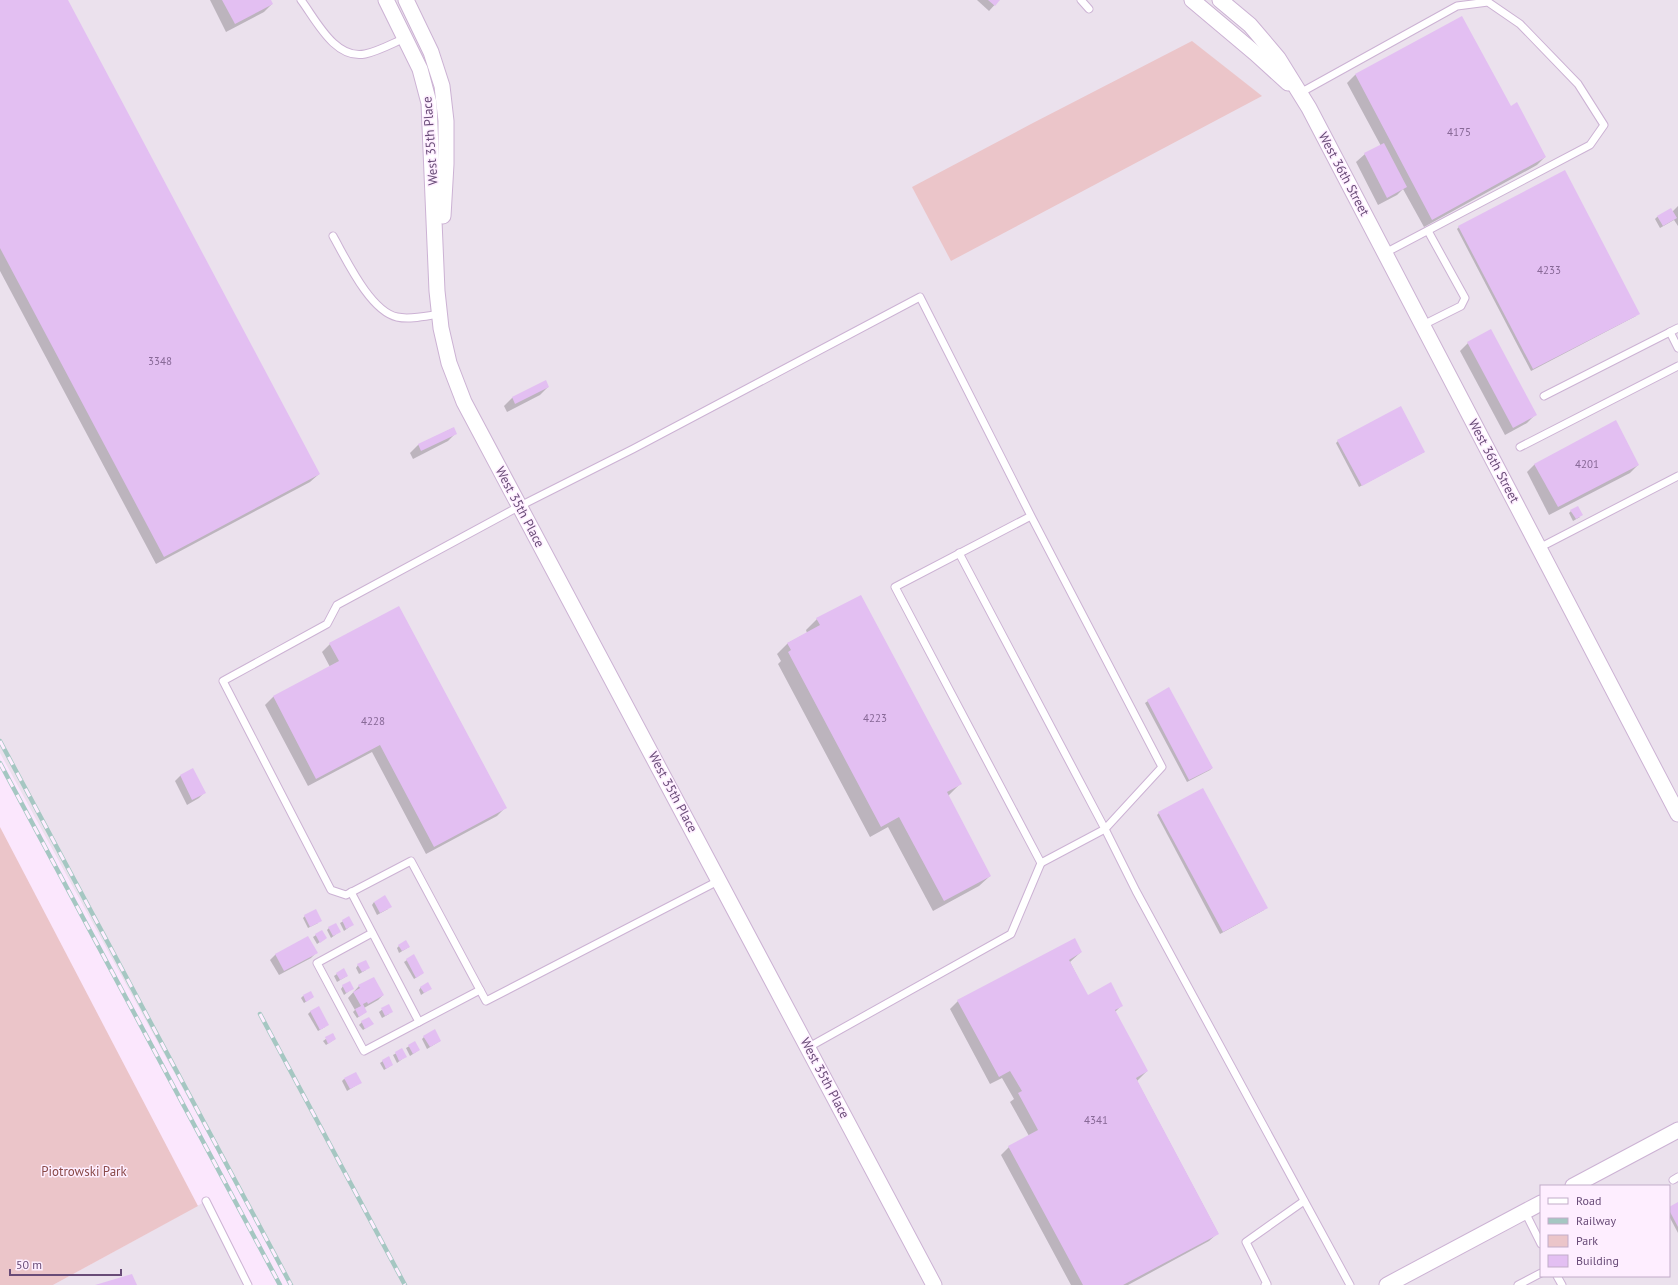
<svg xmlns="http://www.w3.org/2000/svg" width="1678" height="1285" font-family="'PT Sans',sans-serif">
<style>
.industrial{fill:#ebe1ed;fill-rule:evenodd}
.green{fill:#ebc5c9}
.shadow{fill:#0003}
.building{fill:#e3bff2}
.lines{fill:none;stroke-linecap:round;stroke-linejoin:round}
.lane-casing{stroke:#ccb2d4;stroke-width:9}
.street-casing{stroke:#ccb2d4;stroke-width:17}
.lane{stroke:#fff;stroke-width:7}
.street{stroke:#fff;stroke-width:15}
.rail-casing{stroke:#a5c7c2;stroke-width:4.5}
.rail{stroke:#feeeff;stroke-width:3;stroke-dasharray:9;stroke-linecap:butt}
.labels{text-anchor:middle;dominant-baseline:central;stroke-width:3;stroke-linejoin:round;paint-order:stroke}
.number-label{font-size:11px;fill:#876896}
.street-label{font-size:13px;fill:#684b77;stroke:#feeeff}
.park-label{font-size:13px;fill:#894948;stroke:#feeeff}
</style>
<rect width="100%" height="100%" fill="#fbe7fd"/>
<g class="industrial">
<path d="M0,0H1678V1285H290L0,753ZM1541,1186H1669V1276H1541Z"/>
<path d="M206,1201L248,1285H53Z"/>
</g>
<g class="green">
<path d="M1192,41L1262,96L951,261L912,187L1031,124Z"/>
<path d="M0,827L198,1206L53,1285H0Z"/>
</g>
<g class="shadow">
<path d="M0,0H67L319,474L310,482L156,564L0,271Z"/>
<path d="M210,0H270L272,4L264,12L226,32Z"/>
<path d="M977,0H999L989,11Z"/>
<path d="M1462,18L1510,107L1545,157L1537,165L1424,227L1403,189L1397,195L1378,205L1356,162L1365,154L1381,146L1347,83L1355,75Z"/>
<path d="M1678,206V226L1674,220L1660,228L1655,219L1657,217L1672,212Z"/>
<path d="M1459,227L1636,316L1531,371L1457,229Z"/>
<path d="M1468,343L1535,415L1527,423L1505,435L1460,351Z"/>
<path d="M545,382L548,387L540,395L507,412L504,406L512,398Z"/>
<path d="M453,428L456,433L448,441L413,459L410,453L418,445Z"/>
<path d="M1338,441L1424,452L1359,487L1336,443Z"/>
<path d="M1535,464L1638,465L1630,473L1549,515L1527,472Z"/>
<path d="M1571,511L1580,517L1573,521L1569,513Z"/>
<path d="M817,619L960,784L948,796L990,876L979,886L933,911L888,827L870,837L778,664L781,661L777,654L788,643L807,633L806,630Z"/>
<path d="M330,644L505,808L497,816L426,854L372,752L308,786L265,705L273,697L330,667L322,652Z"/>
<path d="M1148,701L1212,768L1210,770L1187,782L1145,703Z"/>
<path d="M192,770L204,793L199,798L187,805L175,781L180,776Z"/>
<path d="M1159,813L1264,910L1220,934L1157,815Z"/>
<path d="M374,902L388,909L377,915L372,905Z"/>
<path d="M305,916L318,923L308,928L303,918Z"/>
<path d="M349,918L352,925L344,931L340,923Z"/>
<path d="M329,928L339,932L331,938L327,930Z"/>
<path d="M316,935L326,938L317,944L313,937Z"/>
<path d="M399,946L409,947L399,953L397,948Z"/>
<path d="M1081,952L1070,962L1087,996L1122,1005L1115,1012L1147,1071L1137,1081L1218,1233L1209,1241L1128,1285H1071L1001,1155L1009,1147L1029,1136L1010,1102L1014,1099L1002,1078L990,1084L950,1009L958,1001Z"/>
<path d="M316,953L311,958L279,975L270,960L276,954Z"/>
<path d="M407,960L423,973L414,979L404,962Z"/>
<path d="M358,965L366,970L359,974L356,968Z"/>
<path d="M343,970L347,976L337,982L334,976Z"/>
<path d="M343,986L353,988L344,995L341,989Z"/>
<path d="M359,986L383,995L378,1000L364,1008L366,1012L357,1018L353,1012L355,1010L348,998Z"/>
<path d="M421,987L430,989L421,995L419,990Z"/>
<path d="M303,996L313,997L304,1003L301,998Z"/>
<path d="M388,1005L389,1014L382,1018L379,1012Z"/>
<path d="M311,1011L325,1027L318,1031L308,1014Z"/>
<path d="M362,1022L372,1024L363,1030L359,1025Z"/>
<path d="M333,1034L335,1039L326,1045L323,1041Z"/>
<path d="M424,1037L440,1041L427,1049L422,1039Z"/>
<path d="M415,1043L419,1050L410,1056L406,1048Z"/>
<path d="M402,1050L405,1057L397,1063L393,1055Z"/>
<path d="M389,1057L392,1065L384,1070L380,1063Z"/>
<path d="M344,1079L360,1083L347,1091L342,1081Z"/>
<path d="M1678,1203V1233L1669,1216V1208Z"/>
</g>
<g class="building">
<path d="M0,0H68L320,474L164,557L0,248Z"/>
<path d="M222,0H271L273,4L235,24Z"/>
<path d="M988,0H1000L995,6Z"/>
<path d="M1462,16L1511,106L1517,102L1546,157L1432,220L1355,74Z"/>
<path d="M1384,143L1407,187L1387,198L1364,153Z"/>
<path d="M1565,170L1640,314L1533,369L1458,226Z"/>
<path d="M1671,208L1677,218L1663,226L1657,216Z"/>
<path d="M1491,329L1537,415L1513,428L1467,342Z"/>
<path d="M546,380L549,387L515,404L512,397Z"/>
<path d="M1401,406L1425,452L1362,486L1337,440Z"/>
<path d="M1616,420L1639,465L1558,507L1534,464Z"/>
<path d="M454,427L457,434L421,451L418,444Z"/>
<path d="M1578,506L1583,515L1576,519L1570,510Z"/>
<path d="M861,595L962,784L947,792L991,876L944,901L899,817L881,827L788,652L791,650L787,643L820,625L816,618Z"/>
<path d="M399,606L507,808L434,847L380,745L316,779L273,696L339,661L329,643Z"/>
<path d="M1169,687L1213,768L1189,780L1147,700Z"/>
<path d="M193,768L206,793L192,800L180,775Z"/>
<path d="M1203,788L1268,908L1223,932L1158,812Z"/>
<path d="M385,895L392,907L380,913L374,902Z"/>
<path d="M316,909L322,921L310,927L304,915Z"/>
<path d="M349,916L354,925L346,929L342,920Z"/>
<path d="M336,923L341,932L333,936L328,927Z"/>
<path d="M322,930L327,938L320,943L315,934Z"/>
<path d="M308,936L318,953L284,971L275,954Z"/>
<path d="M1075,938L1082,952L1069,960L1088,995L1111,982L1123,1006L1115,1010L1148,1071L1136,1078L1219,1234L1123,1285H1083L1008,1146L1038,1130L1018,1093L1022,1091L1010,1071L999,1077L957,1000Z"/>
<path d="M406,940L410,947L402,951L398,945Z"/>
<path d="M414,954L424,973L416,978L406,959Z"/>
<path d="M366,960L370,968L362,972L357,964Z"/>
<path d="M344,968L348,976L340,980L336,973Z"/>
<path d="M374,977L384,995L368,1004L367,1002L363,1004L367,1012L359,1017L355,1009L361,1006L353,992L360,988L358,985Z"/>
<path d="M350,981L354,989L346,993L342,985Z"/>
<path d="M428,982L432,989L424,993L420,987Z"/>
<path d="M311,991L314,997L306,1002L303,995Z"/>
<path d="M389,1004L393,1012L385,1016L381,1008Z"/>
<path d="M319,1006L329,1025L320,1030L310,1011Z"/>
<path d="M369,1017L374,1024L365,1029L361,1021Z"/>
<path d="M435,1029L441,1041L430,1047L423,1036Z"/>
<path d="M333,1033L336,1039L328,1044L325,1037Z"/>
<path d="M415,1041L420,1050L413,1054L408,1045Z"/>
<path d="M402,1048L407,1057L399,1061L395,1052Z"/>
<path d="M389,1056L393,1065L386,1069L382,1060Z"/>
<path d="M356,1072L362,1083L350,1089L344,1078Z"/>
<path d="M1678,1202V1227L1669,1210V1207Z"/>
<path d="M132,1274L137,1285H95Z"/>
</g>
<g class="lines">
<defs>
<g id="lane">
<path d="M301,0C316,20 335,60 365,54C379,51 393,43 405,38"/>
<path d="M1081,0L1089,9"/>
<path d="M1300,93L1457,6L1488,2L1520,24L1578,84L1604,125L1590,145L1385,253"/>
<path d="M333,236C346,259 370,311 397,317C410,320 426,316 440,314"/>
<path d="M1423,325L1461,306L1465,298L1428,231"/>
<path d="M1670,332L1678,328"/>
<path d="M1544,396L1670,332L1678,348"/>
<path d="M1520,447L1678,366"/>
<path d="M1539,548L1678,476"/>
<path d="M959,553L1105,829L1136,891L1350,1285"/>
<path d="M720,880L486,1001L411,861L346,895L331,890L223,681L327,624L337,605L520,506L633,449L920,297L1031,516L895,587L1041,863L1105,829L1162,767L1031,516"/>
<path d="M351,892L419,1022L480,990"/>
<path d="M372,933L317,963L364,1051L419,1022"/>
<path d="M809,1047L1011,934L1041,863"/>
<path d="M1673,1180L1678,1177"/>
<path d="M206,1201L248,1285"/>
<path d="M1525,1212L1541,1244"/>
<path d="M1557,1276L1562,1285"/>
<path d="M1265,1285L1267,1284L1246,1242L1304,1201"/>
<path d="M1518,1285L1541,1273"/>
</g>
<g id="street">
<path d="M386,0L420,69L429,103L437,291L441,328L449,363L464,402L934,1285"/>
<path d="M406,0L431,52L442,86L446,121V164L443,216"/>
<path d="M1192,0L1255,53L1288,83"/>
<path d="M1220,0L1250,25L1278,58L1309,108L1678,814"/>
<path d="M1573,1186L1678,1130"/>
<path d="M1387,1285L1541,1203"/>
</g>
</defs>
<use href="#lane" class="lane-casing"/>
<use href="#street" class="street-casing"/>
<use href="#lane" class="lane"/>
<use href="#street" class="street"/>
<defs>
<g id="rail">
<path d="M0,741L291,1285"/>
<path d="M0,763L280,1285"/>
<path d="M260,1014L405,1285"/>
</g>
</defs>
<use href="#rail" class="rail-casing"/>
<use href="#rail" class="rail"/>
</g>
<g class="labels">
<g class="number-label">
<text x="1459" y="132">4175</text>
<text x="1549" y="270">4233</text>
<text x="160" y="361">3348</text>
<text x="1587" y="464">4201</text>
<text x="875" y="718">4223</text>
<text x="373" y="721">4228</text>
<text x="1096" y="1120">4341</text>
</g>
<g class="street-label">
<text transform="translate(430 141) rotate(-94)">West 35th Place</text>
<text transform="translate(1344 174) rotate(62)">West 36th Street</text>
<text transform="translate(1494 461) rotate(62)">West 36th Street</text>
<text transform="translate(520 507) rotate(62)">West 35th Place</text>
<text transform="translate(673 792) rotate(62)">West 35th Place</text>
<text transform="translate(825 1078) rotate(62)">West 35th Place</text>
</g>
<g class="park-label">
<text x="84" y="1171">Piotrowski Park</text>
</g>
</g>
<rect x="1540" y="1185" width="130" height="92" fill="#feeeff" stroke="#c2adc9"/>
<rect x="1548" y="1198" width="20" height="6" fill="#ffffff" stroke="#c2adc9"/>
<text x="1576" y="1205" font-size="12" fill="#684b77">Road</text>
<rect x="1548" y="1218" width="20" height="6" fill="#a5c7c2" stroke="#c2adc9"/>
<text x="1576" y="1225" font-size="12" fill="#684b77">Railway</text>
<rect x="1548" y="1235" width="20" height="12" fill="#ebc5c9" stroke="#c2adc9"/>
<text x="1576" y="1245" font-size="12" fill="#684b77">Park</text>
<rect x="1548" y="1255" width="20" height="12" fill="#e3bff2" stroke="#c2adc9"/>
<text x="1576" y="1265" font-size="12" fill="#684b77">Building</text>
<path d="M10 1269v6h111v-6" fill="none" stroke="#684b77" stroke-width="2"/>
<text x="16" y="1269" font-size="12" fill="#684b77" stroke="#feeeff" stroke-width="3" paint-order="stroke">50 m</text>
</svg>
